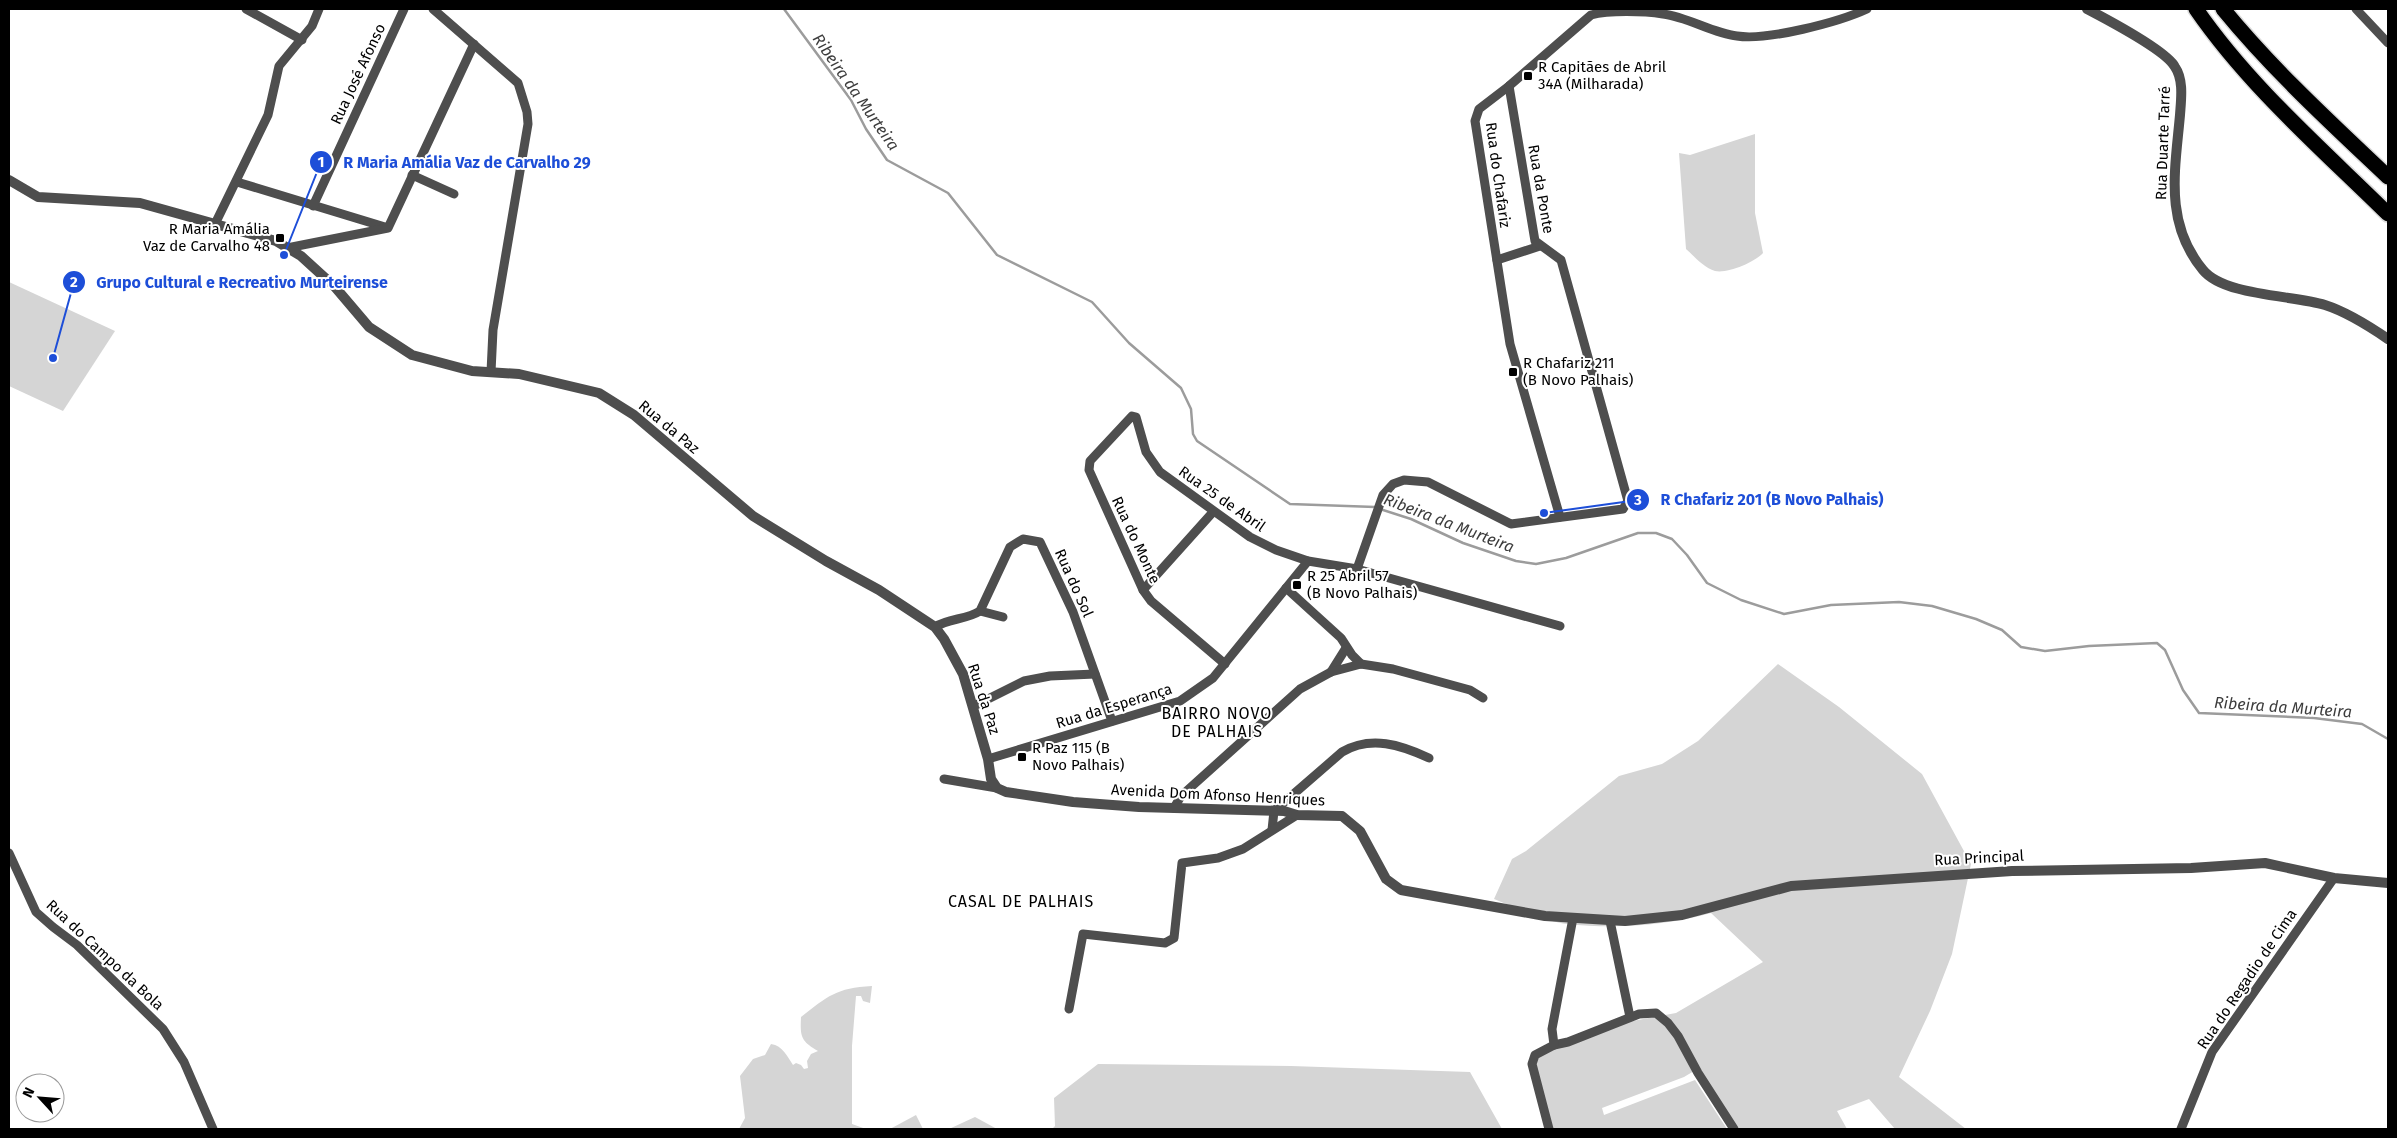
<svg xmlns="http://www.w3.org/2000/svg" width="2397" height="1138" font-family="'Fira Sans',sans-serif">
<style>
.green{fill:#d5d5d5}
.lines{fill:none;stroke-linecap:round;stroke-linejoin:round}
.stream{stroke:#9c9c9c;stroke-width:2.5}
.motorway-casing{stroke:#dbdbdb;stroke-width:18}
.minor{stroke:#4e4e4e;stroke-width:9}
.tertiary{stroke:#4e4e4e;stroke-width:10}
.motorway{stroke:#000;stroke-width:15}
.poi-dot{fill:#000;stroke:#fff;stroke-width:2}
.labels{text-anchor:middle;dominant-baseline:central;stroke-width:4;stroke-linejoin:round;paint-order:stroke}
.poi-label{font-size:15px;fill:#000;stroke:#fff;text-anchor:start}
.street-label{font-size:15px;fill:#000;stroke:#fff}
.water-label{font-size:16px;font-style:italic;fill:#3d3d3d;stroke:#fff}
.neighbourhood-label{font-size:16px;letter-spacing:1px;fill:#000;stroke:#fff}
.leader{fill:none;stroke:#1d4ed8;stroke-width:2}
.callout-dot{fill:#1d4ed8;stroke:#fff;stroke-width:2}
.mark-label{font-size:15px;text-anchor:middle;font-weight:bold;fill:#fff}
.callout-label{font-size:16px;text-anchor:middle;font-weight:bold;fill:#1d4ed8;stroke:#fff;stroke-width:4;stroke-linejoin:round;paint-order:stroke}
</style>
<rect width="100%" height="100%" fill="#fff"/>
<g class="green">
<path d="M1755,134V213L1763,253C1755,262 1727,274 1715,271C1704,268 1694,256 1686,249L1679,153L1690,155Z"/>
<path d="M9,282L115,331L63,411L9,386Z"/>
<path d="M1778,664L1839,707L1922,774L1971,864L1952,954L1930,1011L1899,1077L1966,1129H1895L1869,1099L1837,1111L1847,1129H1736L1699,1068L1684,1077L1602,1108L1604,1115L1695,1080L1727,1129H1545L1534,1064L1542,1053L1627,1022L1676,1013L1763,962L1711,913C1664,926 1615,929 1567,924C1550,923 1512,906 1494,899L1512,859L1526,851L1619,776L1662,764L1698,741Z"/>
<path d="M872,986L870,1003L863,1001L861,996H856L852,1046V1124L866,1129H739L745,1118L740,1076L753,1059L765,1055L771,1044C783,1046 787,1056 793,1065L796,1063L801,1065L804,1069L808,1068L807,1061L811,1054L818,1051C801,1041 800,1037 801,1017C828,996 836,988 872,986Z"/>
<path d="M1098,1064L1291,1066L1470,1072L1502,1129H1052L1055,1126L1054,1098Z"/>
<path d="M916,1115L923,1129H890Z"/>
<path d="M975,1117L997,1129H949Z"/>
</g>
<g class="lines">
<g class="stream">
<path d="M784,9L851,100L866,129L887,160L948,193L997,255L1092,302L1129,343L1181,388L1191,409L1193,434L1197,441L1290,504L1375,507"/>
<path d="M1380,509L1411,519L1463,543L1516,561L1536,564L1566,558L1638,533H1656L1672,539L1687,555L1707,583L1741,600L1784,614L1831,605L1899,602L1932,606L1976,619L2002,630L2021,647L2045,651L2089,646L2157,643L2165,650L2183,690L2199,713L2314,718L2362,724L2388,739"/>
</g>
<defs>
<g id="motorway">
<path d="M2196,9C2249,86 2322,149 2388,214"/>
<path d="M2223,9C2273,70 2331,123 2388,177"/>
</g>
</defs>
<use href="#motorway" class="motorway-casing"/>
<g class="minor">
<path d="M246,9L302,40"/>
<path d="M433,9L518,83L527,112L528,124L493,330L491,372"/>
<path d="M2356,9L2388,43"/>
<path d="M412,175L454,194"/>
<path d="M237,182L385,227"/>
<path d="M313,206L404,9"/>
<path d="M215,224L268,115L279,66L312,26L319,9"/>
<path d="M287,248L388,228L474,44"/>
<path d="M1497,260L1540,246"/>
<path d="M1560,517L1510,344L1475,121L1479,109L1509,86L1591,15C1609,10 1644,11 1663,14C1688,17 1712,33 1737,36C1767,41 1839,22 1867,9"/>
<path d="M1357,569L1383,495L1393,484L1404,480L1428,482L1511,524L1623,509L1628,501L1561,260L1535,241L1509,86"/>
<path d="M1286,588L1341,638L1352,655L1361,664"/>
<path d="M1143,590L1213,512"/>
<path d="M980,611L1003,617"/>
<path d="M935,627C949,618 966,620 980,611L1010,547L1023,539L1040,542L1073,612L1112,721"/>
<path d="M1225,664L1151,601L1143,590L1089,470L1090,461L1132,416L1136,417L1146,452L1160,472L1250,537L1276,550L1308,561L1357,569L1560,626"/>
<path d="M1331,672L1346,648"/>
<path d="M974,706L1024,681L1050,676L1095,674"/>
<path d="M988,759L1180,701L1213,678L1308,561"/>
<path d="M944,779L997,788"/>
<path d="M1174,808L1181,796L1300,689L1331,672L1361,664L1393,669L1470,690L1483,698"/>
<path d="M1272,830L1274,811L1342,752C1371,735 1401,745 1429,758"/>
<path d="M9,853L36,912L53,927L77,945L163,1029L184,1062L213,1129"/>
<path d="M1610,921L1630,1017"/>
<path d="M1069,1009L1083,934L1165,943L1174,938L1182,863L1218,858L1243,849L1297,815"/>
<path d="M1554,1045L1568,1042L1639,1014L1656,1013L1668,1023L1678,1036L1698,1073L1734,1129"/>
<path d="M1549,1129L1532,1064L1535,1055L1554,1045L1552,1029L1573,918"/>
<path d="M2181,1129L2212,1052L2334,878"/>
</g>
<g class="tertiary">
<path d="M2087,9C2106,19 2166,50 2175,67C2184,80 2181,100 2180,115C2175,171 2164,223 2203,270C2224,296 2293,295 2325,305C2347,312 2369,326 2388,339"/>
<path d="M9,180L38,197L140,203L276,241L301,256L335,287L369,327L412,355L472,371L519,374L599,393L634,415L753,516L826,561L879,590L935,627L944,639L963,674L988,759L991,779L997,788L1006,792L1073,802L1139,807L1284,811L1297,815L1342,816L1360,831L1386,879L1401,890L1545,916L1625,921L1682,915L1791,886L2012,871L2191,868L2265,863L2334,878L2388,883"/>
</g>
<use href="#motorway" class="motorway"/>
</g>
<g class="poi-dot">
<rect x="1523" y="71" width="10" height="10" rx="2.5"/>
<rect x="275" y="233" width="10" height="10" rx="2.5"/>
<rect x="1508" y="367" width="10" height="10" rx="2.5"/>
<rect x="1292" y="580" width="10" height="10" rx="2.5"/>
<rect x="1017" y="752" width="10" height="10" rx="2.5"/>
</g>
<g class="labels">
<g class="poi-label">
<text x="1538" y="67">R Capitães de Abril<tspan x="1538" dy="17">34A (Milharada)</tspan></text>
<text x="270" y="229" text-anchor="end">R Maria Amália<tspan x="270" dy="17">Vaz de Carvalho 48</tspan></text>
<text x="1523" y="363">R Chafariz 211<tspan x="1523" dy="17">(B Novo Palhais)</tspan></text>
<text x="1307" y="576">R 25 Abril 57<tspan x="1307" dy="17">(B Novo Palhais)</tspan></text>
<text x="1032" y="748">R Paz 115 (B<tspan x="1032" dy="17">Novo Palhais)</tspan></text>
</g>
<g class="street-label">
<text transform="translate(358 74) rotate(-65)">Rua José Afonso</text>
<text transform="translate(2163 143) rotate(-88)">Rua Duarte Tarré</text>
<text transform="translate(1498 175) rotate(82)">Rua do Chafariz</text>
<text transform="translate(1541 189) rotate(80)">Rua da Ponte</text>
<text transform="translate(669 427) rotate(40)">Rua da Paz</text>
<text transform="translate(1222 499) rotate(35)">Rua 25 de Abril</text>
<text transform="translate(1136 540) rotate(65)">Rua do Monte</text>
<text transform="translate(1074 583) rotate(66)">Rua do Sol</text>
<text transform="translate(984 699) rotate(72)">Rua da Paz</text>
<text transform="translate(1114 706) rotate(-17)">Rua da Esperança</text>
<text transform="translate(1218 795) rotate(3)">Avenida Dom Afonso Henriques</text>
<text transform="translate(1979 858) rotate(-3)">Rua Principal</text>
<text transform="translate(105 955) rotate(43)">Rua do Campo da Bola</text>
<text transform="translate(2247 979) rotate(-56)">Rua do Regadio de Cima</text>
</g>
<g class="water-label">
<text transform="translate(856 92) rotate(55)">Ribeira da Murteira</text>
<text transform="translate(1449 523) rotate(21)">Ribeira da Murteira</text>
<text transform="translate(2283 707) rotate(4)">Ribeira da Murteira</text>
</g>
<g class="neighbourhood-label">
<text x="1217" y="713">BAIRRO NOVO<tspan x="1217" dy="18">DE PALHAIS</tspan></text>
<text x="1021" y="901">CASAL DE PALHAIS</text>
</g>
</g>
<path class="leader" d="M284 255L321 162M53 358L74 282M1544 513L1638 500"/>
<g class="callout-dot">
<circle cx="284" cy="255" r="5"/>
<circle cx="53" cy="358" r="5"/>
<circle cx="1544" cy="513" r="5"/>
<circle cx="321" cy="162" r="12"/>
<circle cx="74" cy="282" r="12"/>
<circle cx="1638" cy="500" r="12"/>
</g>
<g class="mark-label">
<text x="321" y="167">1</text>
<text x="74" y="287">2</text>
<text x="1638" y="505">3</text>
</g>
<g class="callout-label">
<text x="467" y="168">R Maria Amália Vaz de Carvalho 29</text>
<text x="242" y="288">Grupo Cultural e Recreativo Murteirense</text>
<text x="1772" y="505">R Chafariz 201 (B Novo Palhais)</text>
</g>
<rect width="2397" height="1138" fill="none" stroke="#000000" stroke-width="20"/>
<g transform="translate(40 1098) rotate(296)"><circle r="24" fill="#ffffff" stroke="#999999"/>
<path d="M0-4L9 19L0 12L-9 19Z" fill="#000000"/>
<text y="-8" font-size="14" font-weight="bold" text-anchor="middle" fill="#000000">N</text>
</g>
</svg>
